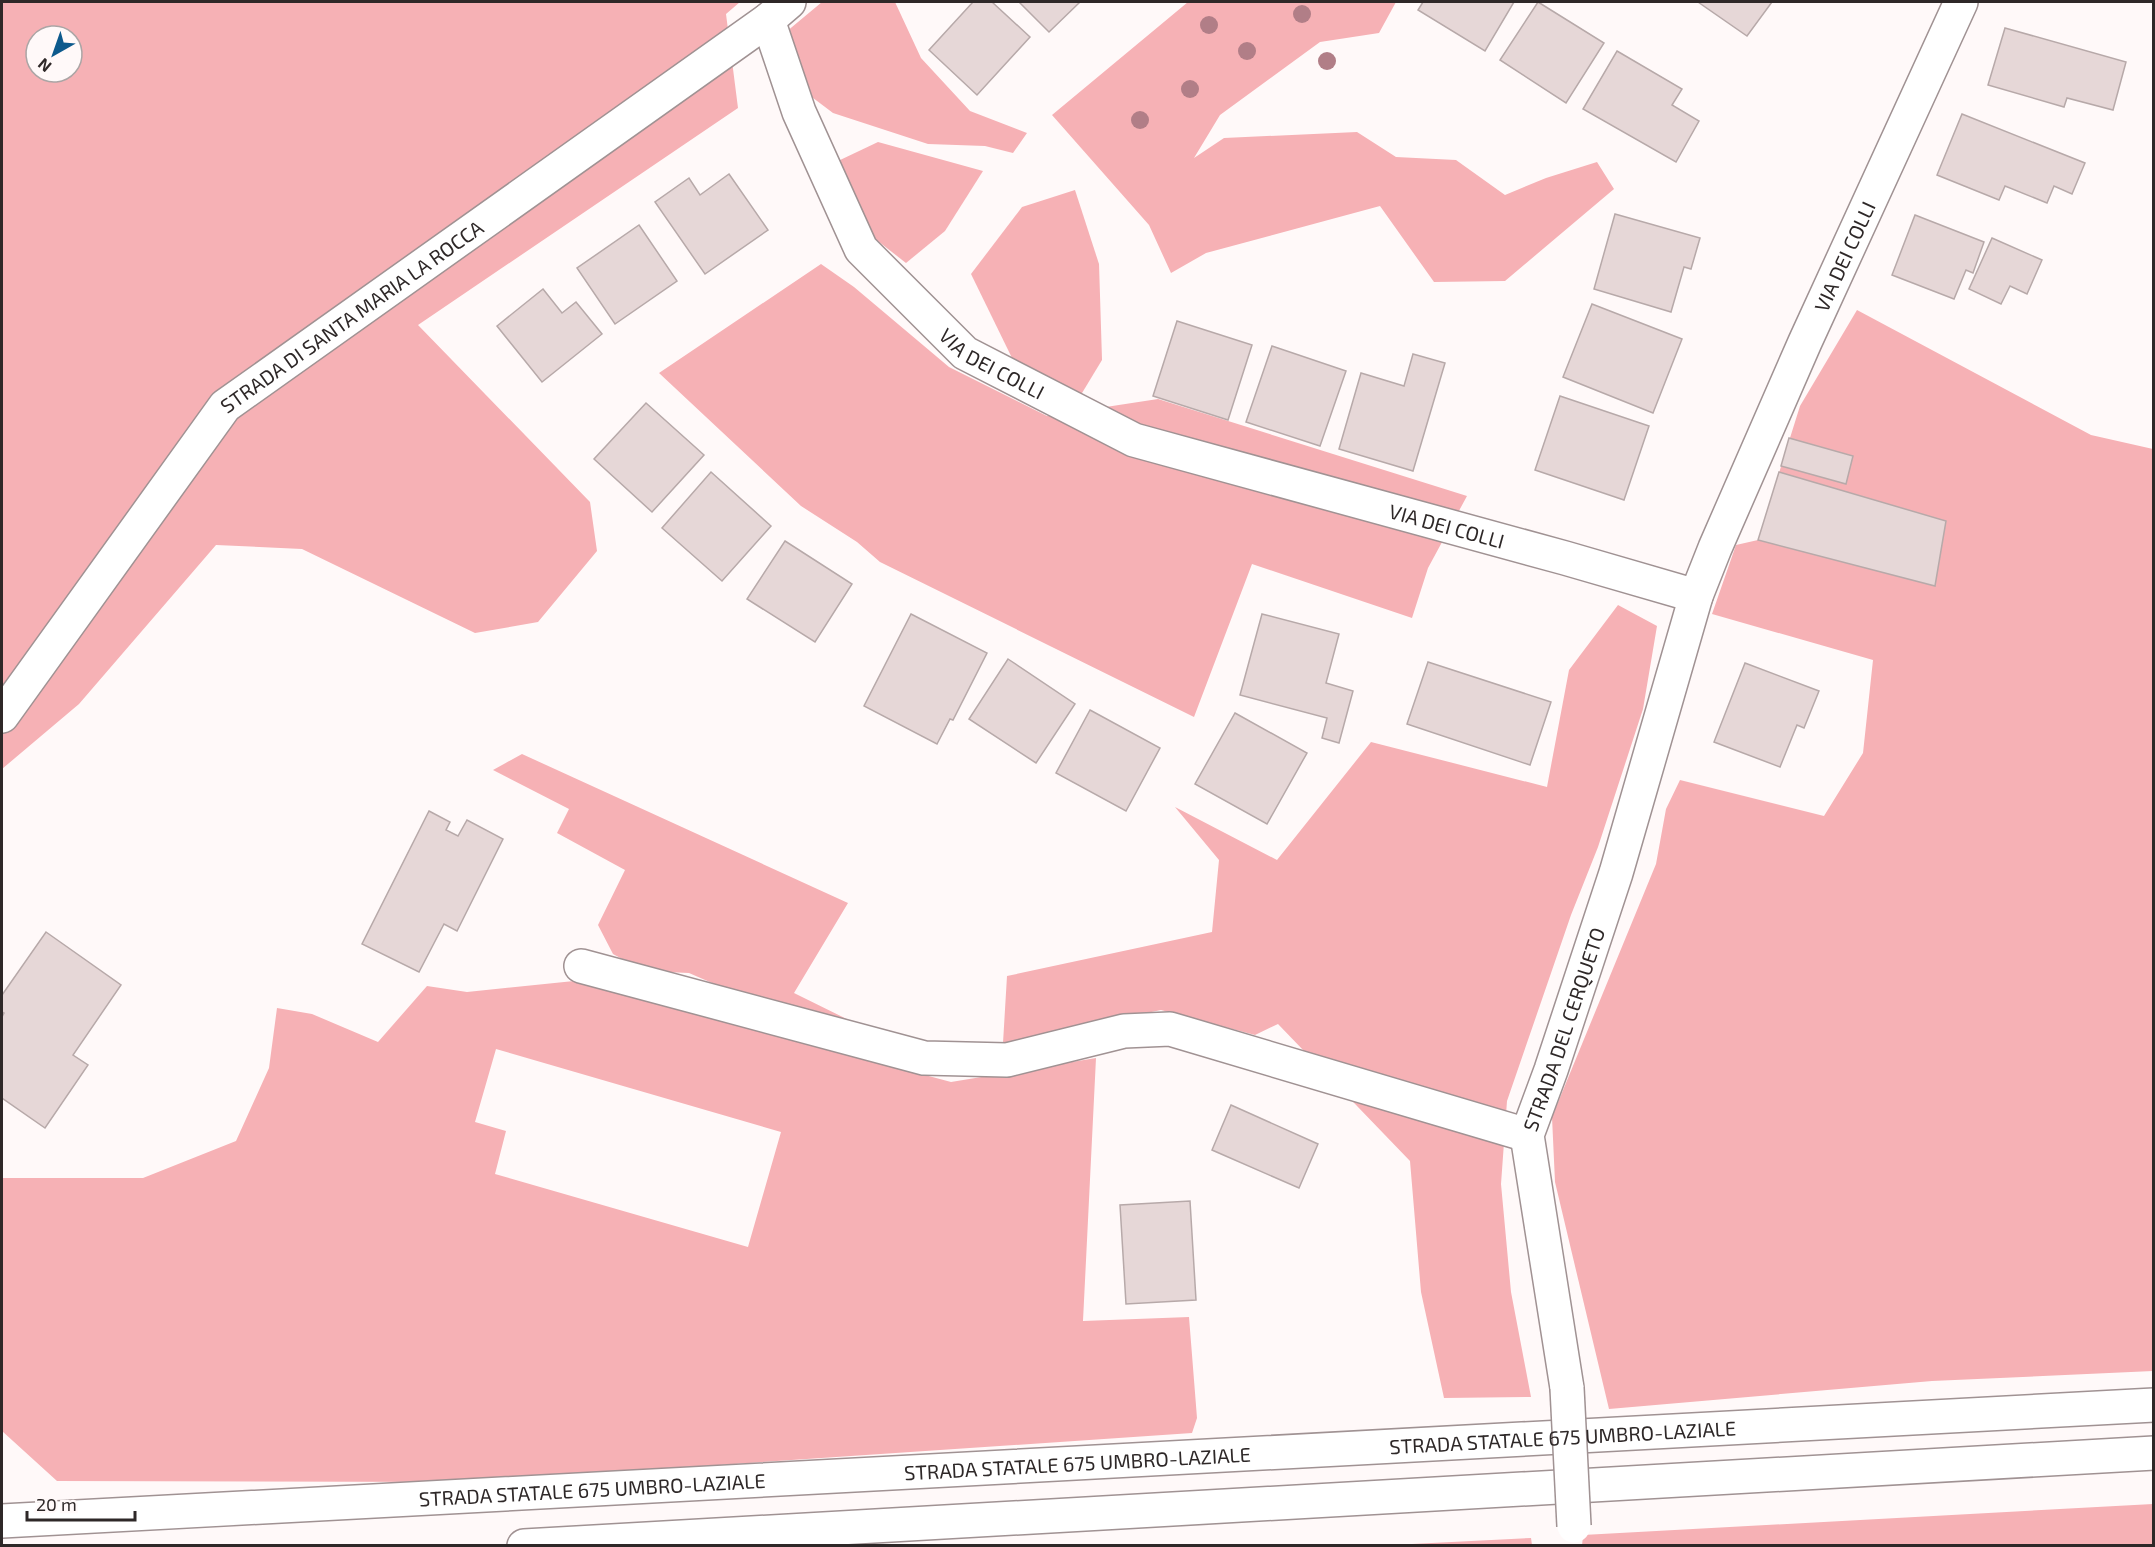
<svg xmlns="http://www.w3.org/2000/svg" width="2155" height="1547" font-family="'Exo 2',sans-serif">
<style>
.green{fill:#f6b1b5;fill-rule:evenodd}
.building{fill:#e6d7d7;stroke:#b7a9a9;stroke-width:1.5}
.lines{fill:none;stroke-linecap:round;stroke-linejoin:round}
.minor-casing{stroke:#a09293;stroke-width:36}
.highway-casing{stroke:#a09293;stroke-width:36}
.minor{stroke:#fff;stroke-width:33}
.highway{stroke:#fff;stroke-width:33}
.minor-bridge-casing{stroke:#a09293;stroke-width:36;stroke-linecap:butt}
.minor-bridge{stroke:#fff;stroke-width:33}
.tree{fill:#b17e87}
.labels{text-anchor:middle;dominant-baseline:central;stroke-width:6;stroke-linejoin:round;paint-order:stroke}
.street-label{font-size:20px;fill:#2e2828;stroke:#fff9f9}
</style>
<rect width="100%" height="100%" fill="#fff9f9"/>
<g class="green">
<path d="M2,2H740L726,14L738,108L418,325L590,502L597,551L538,622L475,633L302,549L216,545L79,704L2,769ZM36,36H72V72H36Z"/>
<path d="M822,2H895L921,58L970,111L1027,133L1013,153L985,146L928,144L833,113L768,64L786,32Z"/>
<path d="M1188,2H1396L1379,33L1320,42L1220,115L1194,158L1224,138L1357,132L1396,157L1456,160L1505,195L1546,178L1597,162L1614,189L1505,281L1434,282L1380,206L1206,253L1171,273L1149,225L1052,115Z"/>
<path d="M878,142L983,171L945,231L906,263L874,238L838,161Z"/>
<path d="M1075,190L1099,264L1102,360L1079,398L1012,358L971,274L1022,207Z"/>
<path d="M821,264L854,287L949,367L1047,416L1158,399L1467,496L1428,568L1412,618L1252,564L1194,717L880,562L857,542L801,506L659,373Z"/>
<path d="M1857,310L2091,435L2153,449V1371L1932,1381L1609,1409L1555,1182L1552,1117L1656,864L1666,809L1680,780L1824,816L1863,753L1873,660L1712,614L1736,545L1758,540L1800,406Z"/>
<path d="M1618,605L1657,626L1643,709L1598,847L1571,915L1507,1101L1501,1184L1511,1292L1531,1397L1444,1398L1421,1292L1410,1161L1278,1024L1255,1035L1161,1010L1003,1043L1007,976L1212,932L1219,860L1175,807L1277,860L1371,742L1547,787L1569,670Z"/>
<path d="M522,754L848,903L794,993L869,1030L781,1013L689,973L644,971L613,954L598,925L625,870L557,833L569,809L493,770Z"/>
<path d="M574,981L951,1082L1096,1058L1083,1321L1189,1317L1197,1418L1192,1433L466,1482L57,1481L2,1431V1178H143L236,1141L269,1068L277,1008L312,1014L378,1042L427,986L467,992ZM496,1049L781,1132L748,1247L495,1174L506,1131L475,1122Z"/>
<path d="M2153,1504V1545L1582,1546L1583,1535Z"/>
<path d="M1531,1538L1532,1545H1392Z"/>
</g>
<g class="building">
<path d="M973,2H992L1030,37L977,95L929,50Z"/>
<path d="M1019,2H1080L1049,32Z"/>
<path d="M1423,2H1514L1485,51L1418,10Z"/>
<path d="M1538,2L1604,43L1566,103L1500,60Z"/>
<path d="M1698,2H1772L1747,36Z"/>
<path d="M2005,28L2126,62L2113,110L2067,98L2064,107L1988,85Z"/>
<path d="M1617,51L1682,89L1672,105L1699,121L1676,162L1583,109Z"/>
<path d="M1962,114L2085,163L2072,194L2054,186L2047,203L2005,186L1999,200L1937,175Z"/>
<path d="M729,174L768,230L705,274L655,202L689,178L700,195Z"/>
<path d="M1615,214L1700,238L1691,269L1684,267L1671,312L1594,289Z"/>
<path d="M1915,215L1984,242L1973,273L1966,270L1954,299L1892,275Z"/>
<path d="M639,225L677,281L615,324L577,268Z"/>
<path d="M1992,238L2042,260L2027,294L2010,286L2001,304L1969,289Z"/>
<path d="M543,289L562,313L576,302L602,334L542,382L497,326Z"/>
<path d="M1592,304L1682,339L1653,413L1563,377Z"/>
<path d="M1177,321L1252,345L1228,420L1153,396Z"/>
<path d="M1272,346L1346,371L1320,446L1246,422Z"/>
<path d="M1413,354L1445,363L1413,471L1339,449L1361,373L1404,386Z"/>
<path d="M1560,396L1649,426L1624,500L1535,470Z"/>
<path d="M646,403L704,455L652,512L594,459Z"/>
<path d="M1789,438L1853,456L1846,484L1781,466Z"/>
<path d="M711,472L771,526L722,581L662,528Z"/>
<path d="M1779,472L1946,521L1935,586L1758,540Z"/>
<path d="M785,541L852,584L815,642L747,599Z"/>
<path d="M911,614L987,653L953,720L950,719L937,744L864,706Z"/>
<path d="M1262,614L1339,634L1326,683L1353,691L1339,743L1322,738L1327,718L1240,695Z"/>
<path d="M1008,659L1075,704L1036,763L969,719Z"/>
<path d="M1428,662L1551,702L1530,765L1407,724Z"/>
<path d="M1745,663L1819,691L1804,728L1797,725L1780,767L1714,742Z"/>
<path d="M1090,710L1160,748L1126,811L1056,773Z"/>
<path d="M1235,713L1307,753L1267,824L1195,784Z"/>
<path d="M429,811L450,822L446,830L458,836L467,820L503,839L457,931L444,924L419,972L362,944Z"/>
<path d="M46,932L121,985L73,1055L88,1065L45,1128L2,1098V1017L4,1013L2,1012V995Z"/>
<path d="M1231,1105L1318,1144L1299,1188L1212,1150Z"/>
<path d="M1190,1201L1196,1300L1126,1304L1120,1205Z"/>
</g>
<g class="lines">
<defs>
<g id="minor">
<path id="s1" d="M768,20L799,112L861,249L965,353L1134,440L1565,558L1696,596"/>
<path id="s2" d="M2,716L225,406L768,20L789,2"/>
<path d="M581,966L924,1058L1007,1060L1124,1031L1170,1029L1527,1135"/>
<path id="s3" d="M1567,1388L1527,1135L1551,1070L1616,873L1696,596L1715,548L1805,342L1961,2"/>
</g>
<g id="highway">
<path id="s4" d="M2,1521L2154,1405"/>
<path d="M524,1546L2154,1453"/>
</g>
</defs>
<use href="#minor" class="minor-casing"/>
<use href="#highway" class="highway-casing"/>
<use href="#minor" class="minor"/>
<use href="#highway" class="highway"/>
<defs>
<path id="minor-bridge" d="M1567,1388L1574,1526"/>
</defs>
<use href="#minor-bridge" class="minor-bridge-casing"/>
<use href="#minor-bridge" class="minor-bridge"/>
</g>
<g class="tree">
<circle cx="1302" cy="14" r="9"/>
<circle cx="1209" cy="25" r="9"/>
<circle cx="1247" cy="51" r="9"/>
<circle cx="1327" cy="61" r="9"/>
<circle cx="1190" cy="89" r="9"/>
<circle cx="1140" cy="120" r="9"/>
</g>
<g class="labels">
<g class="street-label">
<text stroke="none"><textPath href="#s3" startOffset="1192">VIA DEI COLLI</textPath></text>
<text stroke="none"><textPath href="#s2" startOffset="537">STRADA DI SANTA MARIA LA ROCCA</textPath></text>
<text stroke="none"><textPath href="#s1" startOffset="423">VIA DEI COLLI</textPath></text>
<text stroke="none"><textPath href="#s1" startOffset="909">VIA DEI COLLI</textPath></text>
<text stroke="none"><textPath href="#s3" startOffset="368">STRADA DEL CERQUETO</textPath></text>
<text stroke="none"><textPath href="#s4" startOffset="1563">STRADA STATALE 675 UMBRO-LAZIALE</textPath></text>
<text stroke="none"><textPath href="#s4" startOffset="1077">STRADA STATALE 675 UMBRO-LAZIALE</textPath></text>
<text stroke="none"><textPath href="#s4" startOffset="591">STRADA STATALE 675 UMBRO-LAZIALE</textPath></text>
</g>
</g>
<rect width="2155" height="1547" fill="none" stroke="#2e2828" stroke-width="6"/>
<g transform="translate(54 54) rotate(220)"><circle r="28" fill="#fff9f9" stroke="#aba5a5" stroke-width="1.5"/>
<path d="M0-4.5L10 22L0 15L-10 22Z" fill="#0d5a8d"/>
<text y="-9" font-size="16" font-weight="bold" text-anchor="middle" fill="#2e2828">N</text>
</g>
<path d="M27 1511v9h108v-9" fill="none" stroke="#2e2828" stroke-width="3"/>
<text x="36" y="1511" font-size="18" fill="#2e2828" stroke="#fff9f9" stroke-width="4.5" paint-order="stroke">20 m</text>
</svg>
